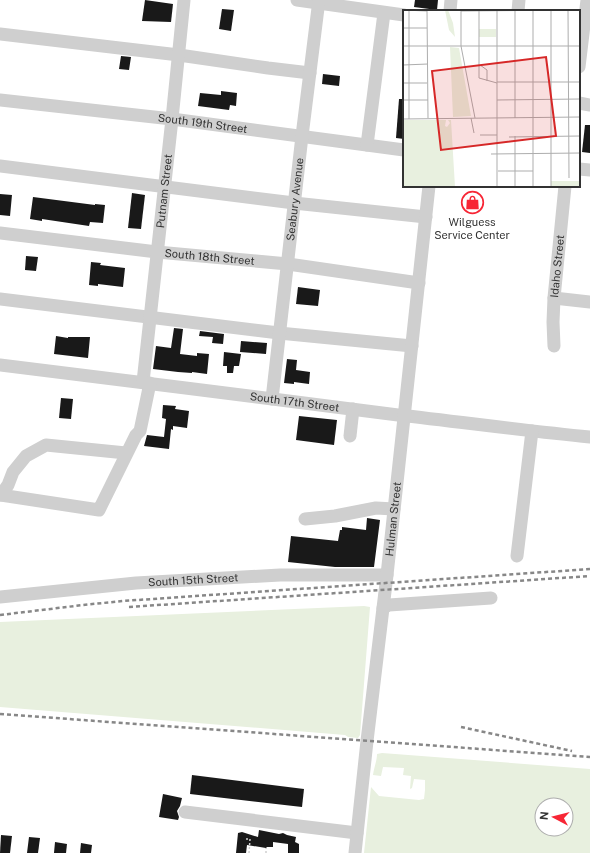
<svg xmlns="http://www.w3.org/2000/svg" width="590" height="853" font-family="'Public Sans',sans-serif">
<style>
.green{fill:#e8f0df;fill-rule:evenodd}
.building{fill:#191919}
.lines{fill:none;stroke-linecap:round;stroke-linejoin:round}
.path{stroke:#cfcfcf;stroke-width:1.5;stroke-dasharray:2 2;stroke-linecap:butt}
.minor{stroke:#cfcfcf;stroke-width:13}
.rail{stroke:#878787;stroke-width:2.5;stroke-dasharray:4 3;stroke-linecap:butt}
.labels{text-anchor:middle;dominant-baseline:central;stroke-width:4;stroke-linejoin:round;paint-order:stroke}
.street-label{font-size:11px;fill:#323232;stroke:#fff}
.poi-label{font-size:11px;fill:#323232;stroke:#fff}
.inset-road{fill:none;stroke:#adadad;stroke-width:1}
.view{fill:#d62828;fill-opacity:0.15;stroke:#d62828;stroke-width:2}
.inset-edge{fill:none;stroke:#323232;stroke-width:2}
</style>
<rect width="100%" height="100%" fill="#fff"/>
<g class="green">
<path d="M364,606L370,607L360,735L358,738L348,737L345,735L0,707V622Z"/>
<path d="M382,753L590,769V853H364L371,787L379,796L419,800L424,799L425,790V780L414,779L412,788L410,789L411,776L403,775L404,768L383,767L381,776L373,775C374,767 377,761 377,754ZM542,805H566V829H542Z"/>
</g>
<g class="building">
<path d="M145,0L173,4L171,22L142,21Z"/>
<path d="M415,0H438L437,10L414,7Z"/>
<path d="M222,9L234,10L231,31L219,29Z"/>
<path d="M121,56L131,57L129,70L119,69Z"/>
<path d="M323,74L340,76L339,86L322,84Z"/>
<path d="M221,91L237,93L236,106L230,105L229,110L198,106L200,93L221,95Z"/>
<path d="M399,99H404V139L396,138Z"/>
<path d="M585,125H590V153L582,152Z"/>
<path d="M132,193L145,195L141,229L128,228Z"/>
<path d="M0,194L12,195L10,216L0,215Z"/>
<path d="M33,197L95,205V204L105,205L103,223L90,222L89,226L42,219V221L30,219Z"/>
<path d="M26,256L38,257L36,271L25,270Z"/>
<path d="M91,262L101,263L100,265L125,268L123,287L98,284V286L89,285Z"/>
<path d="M298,287L320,290L318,306L296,304Z"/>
<path d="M174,328L183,329L180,354L197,356V353L209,354L207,374L192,372V373L178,372L153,369L156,346L171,348Z"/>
<path d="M200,331L224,334L223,344L212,343L213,337L199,336Z"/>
<path d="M56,336L68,338V337H90L88,358L54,354Z"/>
<path d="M241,341L267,343L266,354L240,352Z"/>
<path d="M224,352L241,354L239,366H234L233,373H227V366H223Z"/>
<path d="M287,359L297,360L296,370L310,372L309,384L294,382V384L284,383Z"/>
<path d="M61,398L73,399L71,419L59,418Z"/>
<path d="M163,405L176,406L175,409L189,411L187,428L173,426V430L171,429L169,449L144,446L147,435L164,437L166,419L162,418Z"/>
<path d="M299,416L337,420L334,445L296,440Z"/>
<path d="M367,518L380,520L374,567H335L288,562L291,536L338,541L340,530H342V527L366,530Z"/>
<path d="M192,775L304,789L302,807L190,794Z"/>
<path d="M163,794L182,798L180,806L177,811L179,817L178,820L159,817Z"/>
<path d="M259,830L279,834L283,833L287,835L296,837L295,842L299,844V853H288V844L273,842V847H267L266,848L247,845L246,853H236L238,833L242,832L258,837Z"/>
<path d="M1,835L12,836L10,853H0Z"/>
<path d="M29,837L40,838L38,853H27Z"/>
<path d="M55,842L67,844L66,853H54Z"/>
<path d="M81,843L92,845L91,853H80Z"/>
</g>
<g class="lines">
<g class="path">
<path d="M246,839H250L249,853"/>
<path d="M266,853V848"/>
</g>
<g class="minor">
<path d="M297,0L404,15"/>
<path d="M450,11L451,0"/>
<path d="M518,11L519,0"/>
<path d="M0,34L179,55L268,68L310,73"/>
<path d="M579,67L587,0"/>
<path id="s1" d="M0,100L172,119L404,150"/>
<path d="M579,103L590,105"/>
<path d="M367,145L384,13"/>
<path d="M0,166L294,203L426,217"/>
<path d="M579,169L590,170"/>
<path id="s2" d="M0,233L157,252L288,264L419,283"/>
<path d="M554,298L590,302"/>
<path d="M0,299L279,333L412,346"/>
<path id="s3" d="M554,346L553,322L554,298L565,186"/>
<path id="s4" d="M0,365C133,381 265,398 398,415C462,422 526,431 590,437"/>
<path id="s5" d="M143,382L172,119L184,0"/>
<path id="s6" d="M272,399L302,136L319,0"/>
<path d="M350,436L353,409"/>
<path d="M0,495L99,510L136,435L140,431L150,383"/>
<path d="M1,495L8,485L13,472L26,456L46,445L126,453"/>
<path d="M305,519L335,516L376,508L394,509"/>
<path d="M517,556L532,431"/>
<path id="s7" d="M0,597L136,583L280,575H387"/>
<path d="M383,608L389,605L491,598"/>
<path d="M185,812L357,833"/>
<path id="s8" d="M355,853L367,741L387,575L429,186"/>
</g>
<g class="rail">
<path d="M129,607L590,576"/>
<path d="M0,615L83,605L123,601L590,569"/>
<path d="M0,714L590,757"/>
<path d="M461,727L572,751"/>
</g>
</g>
<defs>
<symbol id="shop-ring" viewBox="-11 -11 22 22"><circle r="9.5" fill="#fff" stroke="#f72635" stroke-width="1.5"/><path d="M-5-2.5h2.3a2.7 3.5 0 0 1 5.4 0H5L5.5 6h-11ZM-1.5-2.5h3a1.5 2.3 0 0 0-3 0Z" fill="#f72635"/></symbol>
</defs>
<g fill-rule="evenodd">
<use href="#shop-ring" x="460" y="190" width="25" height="25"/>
</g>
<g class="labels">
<g class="street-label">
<text stroke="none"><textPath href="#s1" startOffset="204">South 19th Street</textPath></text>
<text stroke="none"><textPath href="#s5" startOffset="192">Putnam Street</textPath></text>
<text stroke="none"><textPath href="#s6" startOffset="201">Seabury Avenue</textPath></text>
<text stroke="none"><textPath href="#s2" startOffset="211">South 18th Street</textPath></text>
<text stroke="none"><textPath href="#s3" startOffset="80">Idaho Street</textPath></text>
<text stroke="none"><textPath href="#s4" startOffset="297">South 17th Street</textPath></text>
<text stroke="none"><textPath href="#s8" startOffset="336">Hulman Street</textPath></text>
<text stroke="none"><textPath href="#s7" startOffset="194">South 15th Street</textPath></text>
</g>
<g class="poi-label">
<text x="472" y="222">Wilguess<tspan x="472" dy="13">Service Center</tspan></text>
</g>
</g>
<g transform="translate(403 10)">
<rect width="177" height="177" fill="#fff"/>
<path d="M42,0H45L50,13L52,27L46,20ZM76,19H93V27H76ZM47,37L56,38L68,106L50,107ZM0,110H43L42,116L44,117L47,113L45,110H48L52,177H0ZM148,171H177V177H148Z" fill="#e8f0df"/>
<path class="inset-road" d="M0,0L24,1M6,0V109M24,0L25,108M58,0V36L72,108M76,0V68L94,73M94,0V177M130,0V177M148,0V177M165,0L166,168M58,1L177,0M0,18H24M0,36H177M0,55L25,54M77,55L84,60V71M94,72H177M0,73H24M0,90H25M94,90L177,89M68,108L71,123M112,108V0M0,109L177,107M77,125H94M112,126V177M106,127L177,126M88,144L177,143M95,161H130"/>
<path class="view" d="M143,47L153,126L38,140L29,61Z"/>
<rect width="177" height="177" class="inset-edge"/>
</g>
<g transform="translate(554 817) rotate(277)"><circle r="19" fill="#ffffff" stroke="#adadad"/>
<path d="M0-3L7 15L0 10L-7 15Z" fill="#f72635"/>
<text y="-6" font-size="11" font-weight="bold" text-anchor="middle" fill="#323232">N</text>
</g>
</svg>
